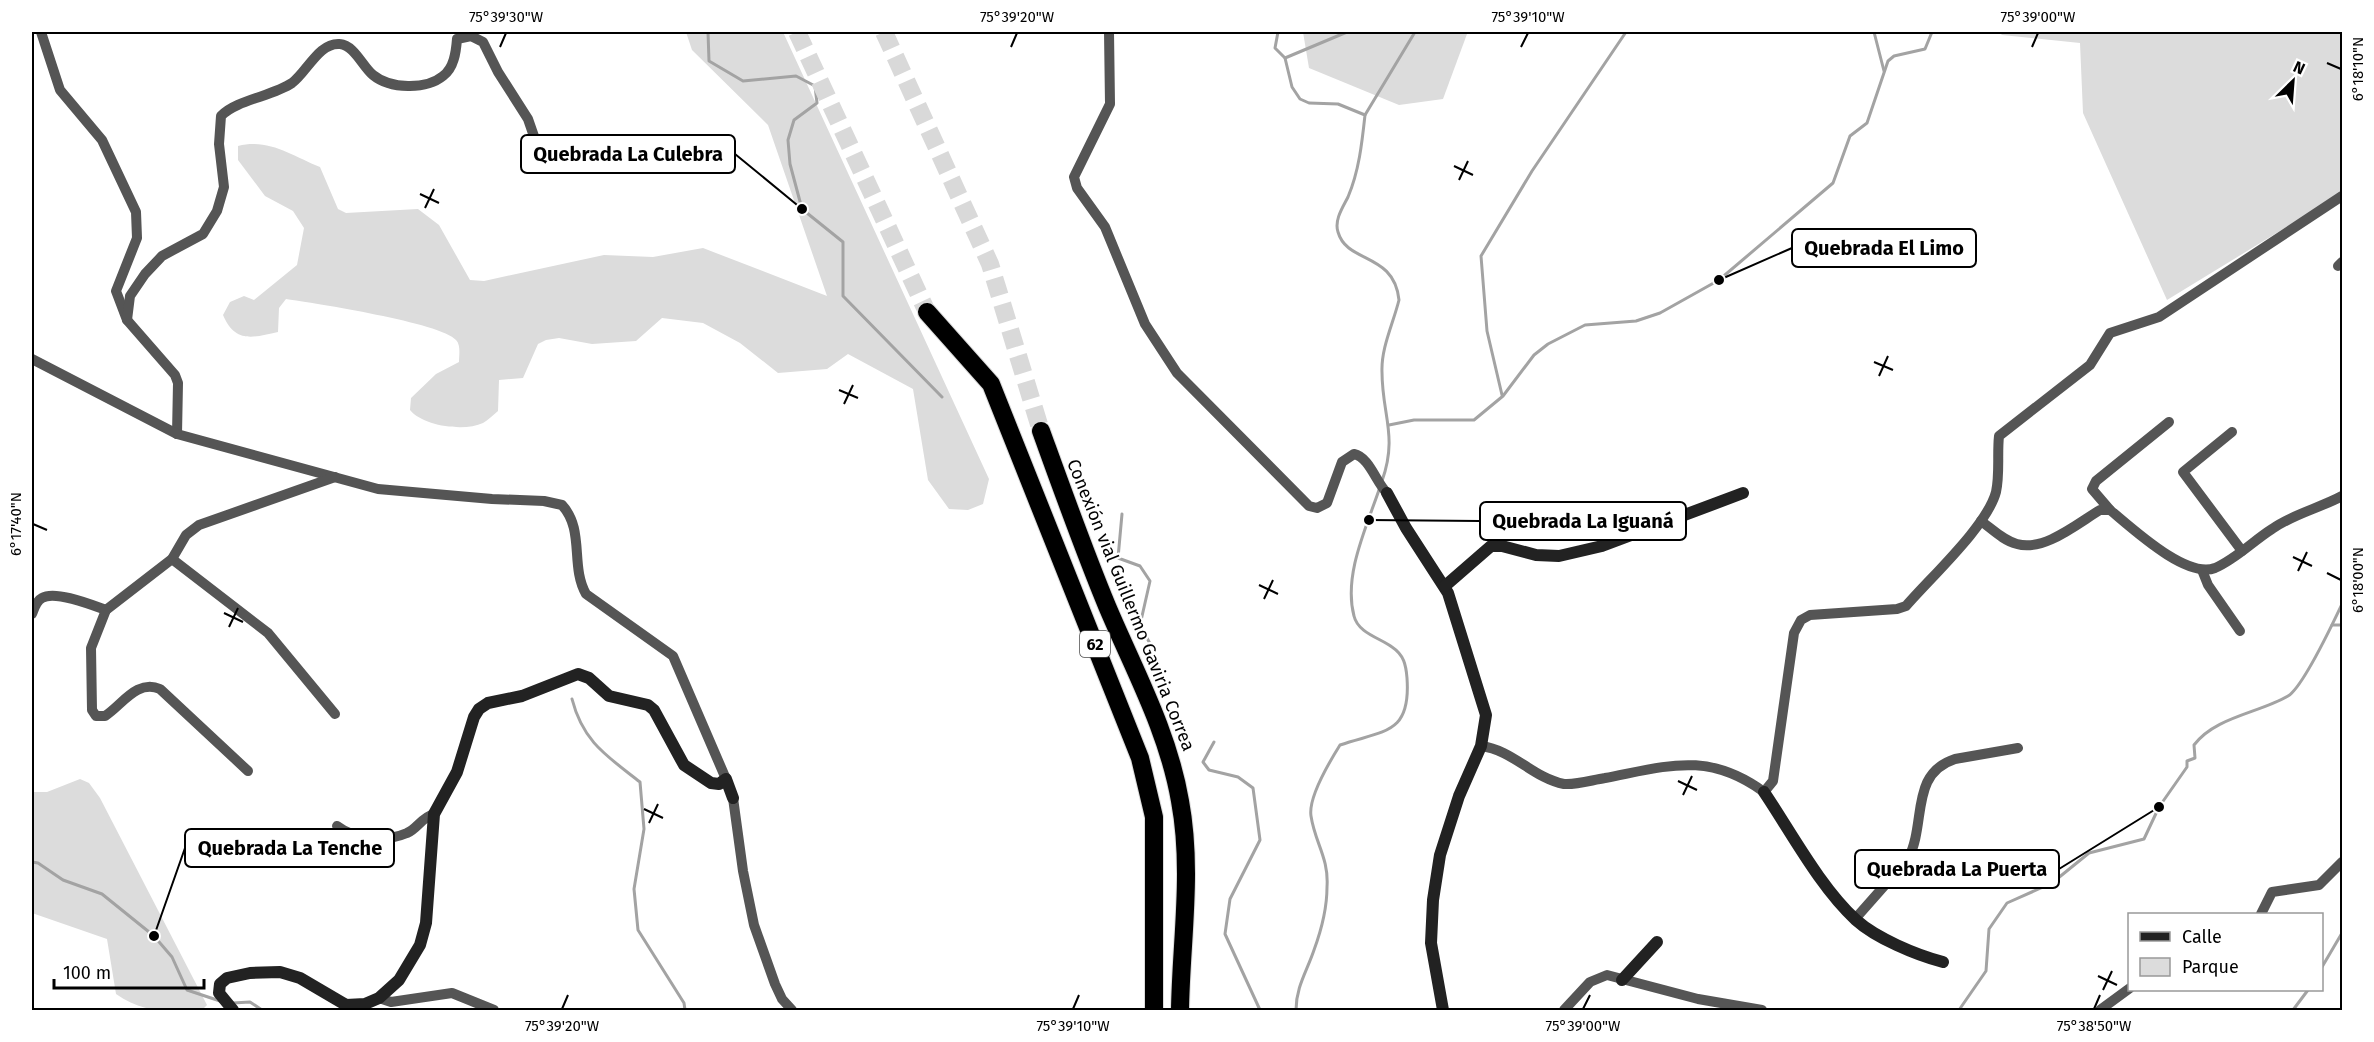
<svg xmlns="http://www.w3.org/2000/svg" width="2374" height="1042" font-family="'Fira Sans',sans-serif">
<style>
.green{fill:#dcdcdc}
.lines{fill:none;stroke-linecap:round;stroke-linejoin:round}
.stream{stroke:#a3a3a3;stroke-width:3}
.highway-tunnel{stroke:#d9d9d9;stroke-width:18;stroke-dasharray:18 9;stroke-linecap:butt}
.highway-casing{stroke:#dbdbdb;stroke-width:20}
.street{stroke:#555;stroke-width:10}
.secondary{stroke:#222;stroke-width:12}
.highway{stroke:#000;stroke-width:18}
.ticks{fill:none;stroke:#000;stroke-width:2}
.labels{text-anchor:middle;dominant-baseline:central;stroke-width:4.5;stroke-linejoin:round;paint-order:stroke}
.shield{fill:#fff;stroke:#4c4c4c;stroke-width:1.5}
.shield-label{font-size:16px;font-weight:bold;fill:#000}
.street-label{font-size:18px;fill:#000;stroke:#fff}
.leader{fill:none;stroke:#000;stroke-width:2}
.callout-dot{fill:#000;stroke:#fff;stroke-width:2}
.callout{fill:#fff;stroke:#000;stroke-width:2}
.callout-label{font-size:20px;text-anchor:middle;font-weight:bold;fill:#000}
.neatline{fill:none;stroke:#000;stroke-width:2}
.ticks-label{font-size:15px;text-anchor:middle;fill:#000}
</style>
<rect width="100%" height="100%" fill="#fff"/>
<g class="green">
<path d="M686,32H783L989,479L983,504L968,510L949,509L928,480L913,389L848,354L827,369L778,373L740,343L703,323L662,318L636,341L592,344L559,338L546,340L538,344L523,378L499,380L498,411C493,415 488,420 483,423C464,432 423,426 410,410L411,398L436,374L459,362C459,355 461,345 456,340C442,323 314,303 286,299L279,308L278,332C252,338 235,343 223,315L230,302L244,296L254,300L297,265L304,228L293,211L265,196L238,160V146C269,138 292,156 320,167L338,209L346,213L418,209L439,225L470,280L484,281L604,255L653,257L703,248L827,296L768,125L692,50Z"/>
<path d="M1303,32H1465L1467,34L1443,99L1399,105L1309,68Z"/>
<path d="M1999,32H2342V193L2167,300L2083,113L2080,43L2002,35Z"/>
<path d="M80,779L89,783L100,798L207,1005L202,1010C170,1011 144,1014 116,994L107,939L32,913V792H47Z"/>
</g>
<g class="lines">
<g class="stream">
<path d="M708,32L709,61L743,81L796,76L815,86L817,103L794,120L788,140L790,164L802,209L843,242V296L942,397"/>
<path d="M1278,32L1275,48L1285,58L1292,87L1300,99L1309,103L1338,104L1365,115C1362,143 1359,171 1348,197C1343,207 1334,220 1338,232C1347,264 1394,252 1399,300C1393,324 1381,348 1382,372C1382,415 1398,436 1382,481"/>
<path d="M1874,32L1884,71"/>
<path d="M1285,58L1347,32"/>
<path d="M1365,115L1415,32"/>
<path d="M1502,395L1487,331L1481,256L1532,171L1626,32"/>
<path d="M1389,425L1414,420H1474L1503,396L1534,355L1548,344L1585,325L1636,321L1660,313L1719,280L1833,183L1850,136L1867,123L1888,61L1894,56L1925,49L1932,32"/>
<path d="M1122,514L1118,558L1140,566L1150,581L1140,625L1154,651"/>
<path d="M2332,625H2342"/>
<path d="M572,699C583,742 607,756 640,782L644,829L634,889L638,930L684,1003L685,1010"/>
<path d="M1214,742L1203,762L1209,770L1238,777L1253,788L1260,840L1230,899L1225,934L1260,1010"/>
<path d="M32,862L38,863L63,880L102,894L154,936L172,957L187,990L220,1001"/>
<path d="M2322,967L2342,933"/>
<path d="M233,1003L250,1002L262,1010"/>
<path d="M1296,1010C1296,987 1307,971 1314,950C1321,931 1327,907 1327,887C1329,858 1315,843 1311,816C1308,797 1330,761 1340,745C1384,730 1411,735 1407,678C1406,665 1404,655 1392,647C1380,638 1358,633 1354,616C1343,575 1367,526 1380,487"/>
<path d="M1959,1010L1986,971L1989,929L2007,903L2052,883L2089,853L2144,839L2159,807L2187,767V761L2195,758L2194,745C2215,717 2259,713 2288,696C2303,687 2333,623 2342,604"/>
<path d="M2293,1010L2308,990"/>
</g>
<g class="highway-tunnel">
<path d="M797,32L927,312"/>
<path d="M884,32L990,264L1041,431"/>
</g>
<defs>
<g id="highway">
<path d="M927,312L991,384L1140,758L1154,817V1010"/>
<path d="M1041,431C1062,489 1083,548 1107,606C1134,670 1168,731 1180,801C1193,870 1181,942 1180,1010"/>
</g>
</defs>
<use href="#highway" class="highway-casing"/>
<g class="street">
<path d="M41,32L60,90L102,140L136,212L137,238L116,291L127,320L175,375L178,383L177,434"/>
<path d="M1109,32L1110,104L1074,177L1077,188L1105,227L1145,324L1177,373L1309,506L1317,508L1327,503L1342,462L1354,454C1369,457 1376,482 1387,493"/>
<path d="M2338,266L2342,262"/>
<path d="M127,320L130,296L145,274L162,256L203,234L217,211L224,187L219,144L221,116C236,100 273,96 292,83C307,72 319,42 340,44C354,45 363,67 373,75C390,89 426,90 443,76C454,68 456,52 457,39L471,36L483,42L498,72L528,119L537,145"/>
<path d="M32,359L177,434L378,489L492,499L544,501L562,505C585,530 570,566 586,594L673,656L726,779"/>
<path d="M2232,432L2183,472L2242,551"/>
<path d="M2110,510L2092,489L2096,481L2169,422"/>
<path d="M1981,521C1992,529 2004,541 2017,544C2044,552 2078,523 2100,510H2110C2132,528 2186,579 2215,568C2236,559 2253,541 2272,529C2293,514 2320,508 2342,496"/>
<path d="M172,559L268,633L335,714"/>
<path d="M2202,570L2208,585L2240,631"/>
<path d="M32,614C34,609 36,601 42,598C55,590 92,605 106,610"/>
<path d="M1481,746C1513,750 1533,778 1564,784C1577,785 1592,780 1605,778C1668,766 1708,751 1764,792L1773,781L1794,633L1801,620L1810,615L1897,609L1906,606C1931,577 1987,526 1996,492C2000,474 1997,454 1999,436L2090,365L2110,333L2159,317L2342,196"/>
<path d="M248,771L160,689C137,679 122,705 105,716H96L92,710L91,648L106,610L172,559L186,535L199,525L335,477"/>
<path d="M733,798L743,871L754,925L775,984L782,999L792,1010"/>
<path d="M337,826C355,840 386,842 407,833C417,829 422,817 434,814"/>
<path d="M2261,914L2272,892L2319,885L2342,862"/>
<path d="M1855,919L1908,859C1927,823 1909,774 1955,759L2018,748"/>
<path d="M379,998L391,1002L452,993L494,1010"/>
<path d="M1564,1010L1590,982L1607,975L1698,999L1762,1010"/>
<path d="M2100,1010L2130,988"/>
</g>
<g class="secondary">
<path d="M1387,493L1406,528L1448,593L1486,715L1481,746L1459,796L1440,855L1433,900L1431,943L1443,1010"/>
<path d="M1445,586L1491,546H1502L1536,555L1559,556L1602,546L1743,493"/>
<path d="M1764,792C1791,832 1820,887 1856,920C1876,938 1916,955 1943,962"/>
<path d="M1622,980L1657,942"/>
<path d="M233,1010L219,993L220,984L227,978L250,973L280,972L300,978L346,1005L365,1004L379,998L399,980L420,945L426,923L434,814L457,772L474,717L479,709L488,703L522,696L578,674L589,678L609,696L648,705L654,710L684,765L711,783L719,784L726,779L733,798"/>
</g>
<use href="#highway" class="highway"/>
</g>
<path class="ticks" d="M500,47L506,33M1011,47L1017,33M1521,47L1528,33M2032,47L2038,33M2327,63L2341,69M1454,166L1473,175M1459,180L1468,161M420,194L439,203M425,208L434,189M1874,362L1893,370M1879,376L1888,356M839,390L858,398M844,404L853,385M33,524L47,530M2293,557L2312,566M2298,571L2307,552M2327,573L2341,580M1259,585L1278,594M1264,599L1273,580M224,613L243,622M229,627L238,608M1678,781L1697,790M1683,795L1692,776M644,809L663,818M649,823L658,804M2098,976L2117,985M2103,990L2112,971M562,1009L568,995M1073,1009L1079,995M1583,1009L1590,995M2094,1009L2100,995"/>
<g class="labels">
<rect class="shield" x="1080" y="631" width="30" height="26" rx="4.5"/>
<g class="shield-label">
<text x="1095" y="644">62</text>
</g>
<g class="street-label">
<text transform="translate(1131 605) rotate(68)">Conexión vial Guillermo Gaviria Correa</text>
</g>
</g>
<path class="leader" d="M802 209L735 154M1719 280L1792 248M1369 520L1480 521M154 936L185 848M2159 807L2059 869"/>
<g class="callout-dot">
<circle cx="802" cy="209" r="6"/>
<circle cx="1719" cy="280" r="6"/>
<circle cx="1369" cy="520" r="6"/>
<circle cx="154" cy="936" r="6"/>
<circle cx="2159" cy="807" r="6"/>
</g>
<g class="callout">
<rect x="521" y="135" width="214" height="38" rx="6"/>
<rect x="1792" y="229" width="184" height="38" rx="6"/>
<rect x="1480" y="502" width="206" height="38" rx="6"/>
<rect x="185" y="829" width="209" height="38" rx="6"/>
<rect x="1855" y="850" width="204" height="38" rx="6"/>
</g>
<g class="callout-label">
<text x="628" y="161">Quebrada La Culebra</text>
<text x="1884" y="255">Quebrada El Limo</text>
<text x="1583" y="528">Quebrada La Iguaná</text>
<text x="290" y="855">Quebrada La Tenche</text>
<text x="1957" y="876">Quebrada La Puerta</text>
</g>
<rect width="2374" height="1042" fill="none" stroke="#ffffff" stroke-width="66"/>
<rect x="2128" y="913" width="195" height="78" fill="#ffffff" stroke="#999999" stroke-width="1.5"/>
<rect x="2140" y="932" width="30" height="9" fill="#222222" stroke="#999999" stroke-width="1.5"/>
<text x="2182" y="943" font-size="18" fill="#000000">Calle</text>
<rect x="2140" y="958" width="30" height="18" fill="#dcdcdc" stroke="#999999" stroke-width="1.5"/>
<text x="2182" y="973" font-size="18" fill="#000000">Parque</text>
<g transform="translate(2293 81) rotate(25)" stroke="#ffffff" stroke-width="4.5" paint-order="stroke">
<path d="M0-4.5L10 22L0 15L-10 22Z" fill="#000000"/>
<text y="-9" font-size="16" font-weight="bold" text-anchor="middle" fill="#000000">N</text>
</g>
<path d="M54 979v9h150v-9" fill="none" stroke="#000000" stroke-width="3"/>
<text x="63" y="979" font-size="18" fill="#000000" stroke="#ffffff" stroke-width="4.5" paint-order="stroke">100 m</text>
<rect x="33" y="33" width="2308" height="976" class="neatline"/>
<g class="ticks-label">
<text x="506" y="22">75°39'30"W</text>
<text x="1017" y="22">75°39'20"W</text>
<text x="1528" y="22">75°39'10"W</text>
<text x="2038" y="22">75°39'00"W</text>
<text transform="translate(2358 69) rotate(-90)" y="5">6°18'10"N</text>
<text transform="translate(16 524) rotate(-90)" y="5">6°17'40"N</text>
<text transform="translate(2358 580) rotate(-90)" y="5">6°18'00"N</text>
<text x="562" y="1031">75°39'20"W</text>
<text x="1073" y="1031">75°39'10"W</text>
<text x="1583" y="1031">75°39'00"W</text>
<text x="2094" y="1031">75°38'50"W</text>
</g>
</svg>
